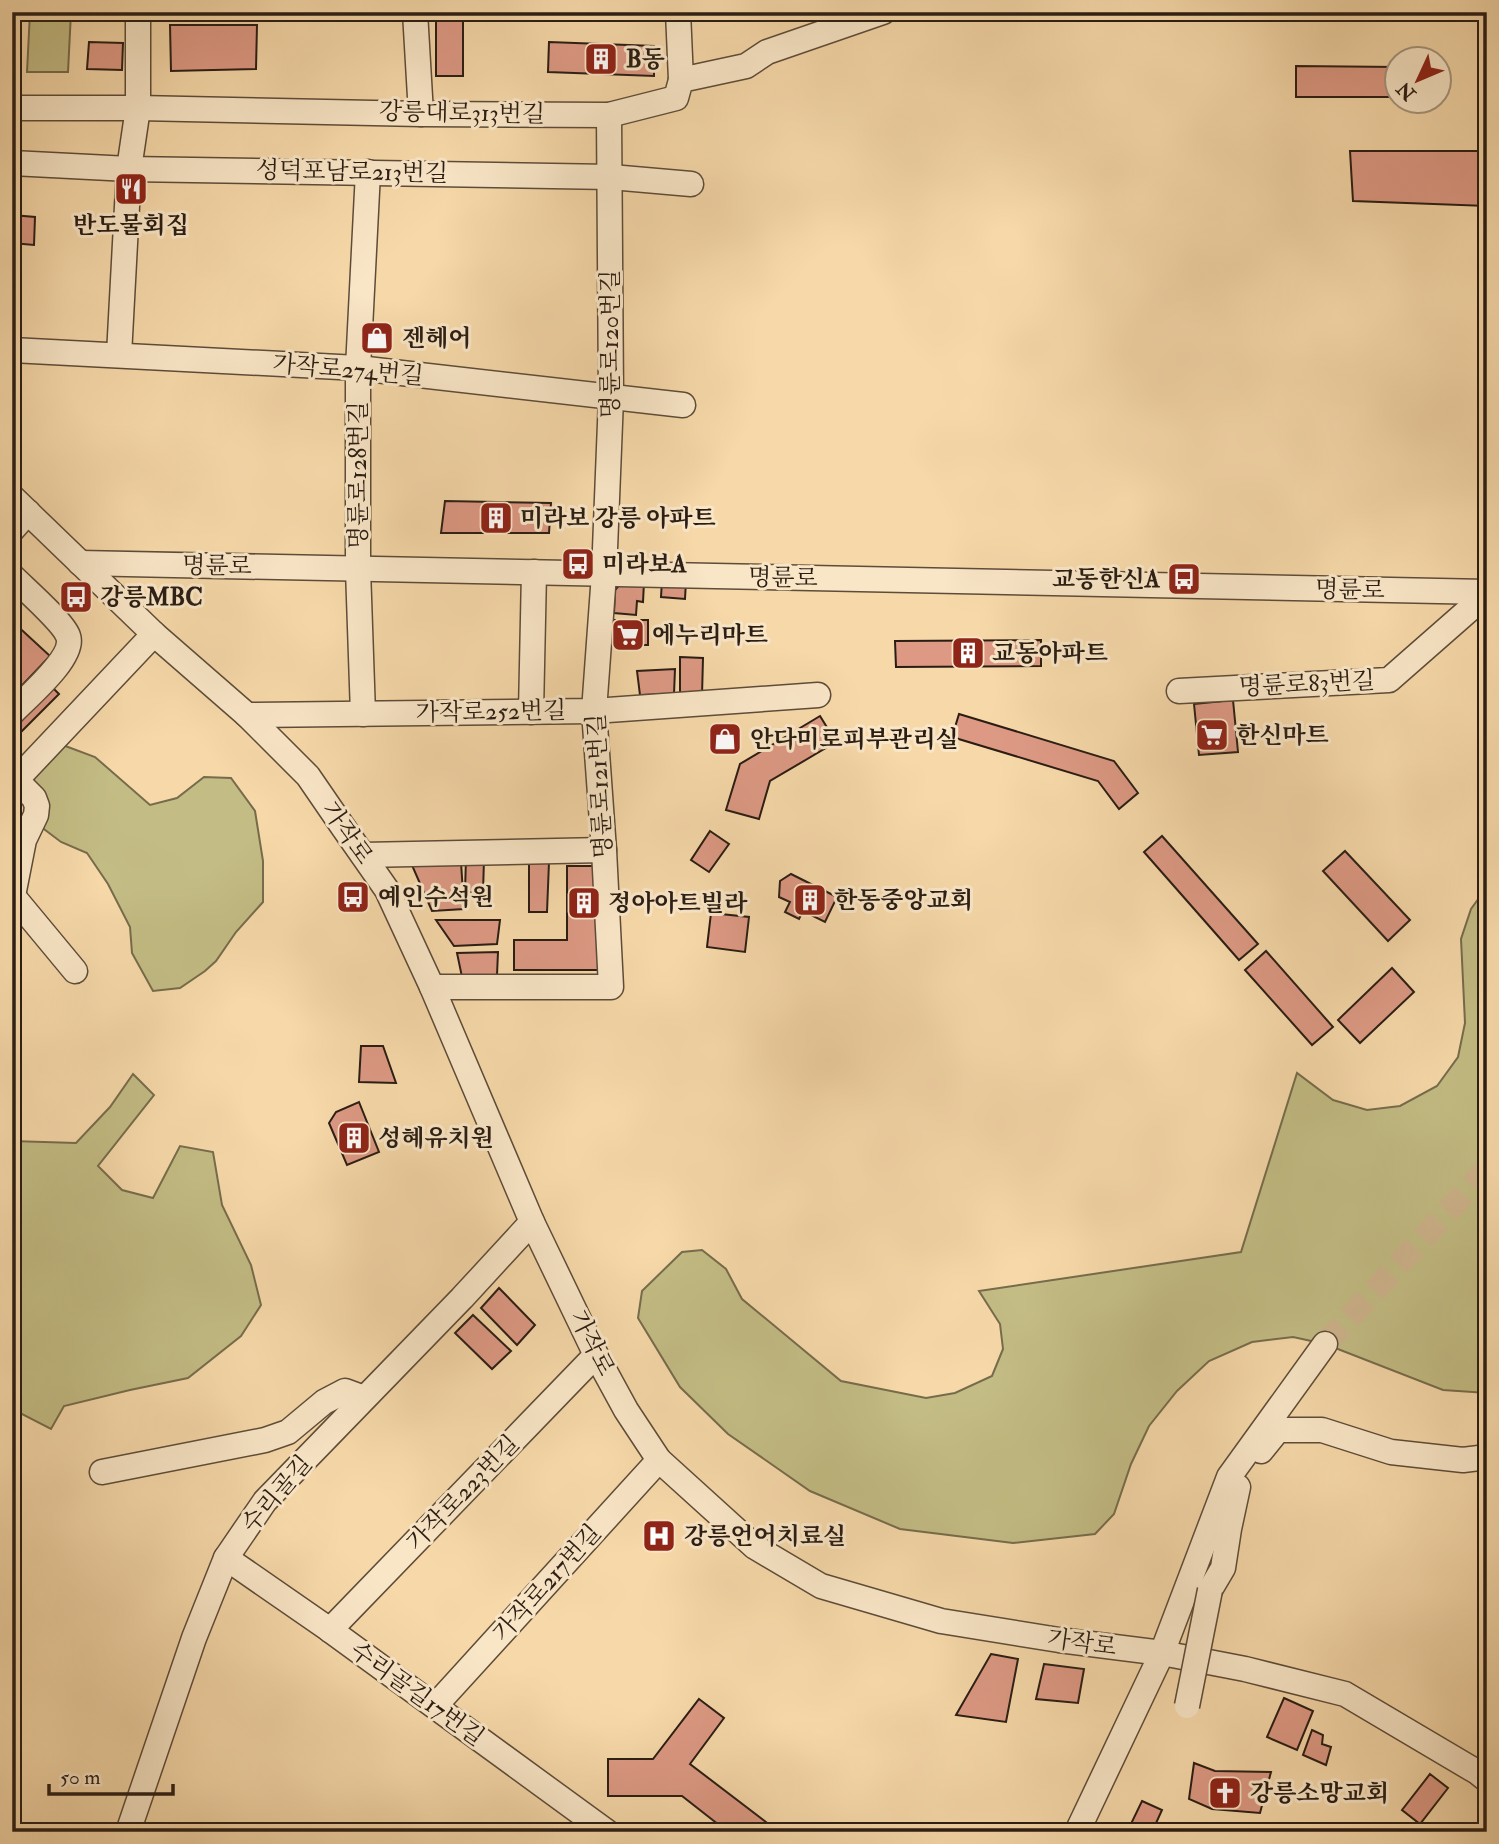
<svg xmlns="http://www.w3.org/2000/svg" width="1499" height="1844" font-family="'IM FELL Double Pica','Noto Serif KR',serif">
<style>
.green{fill:#c3bc84;stroke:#766c4c;stroke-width:2}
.building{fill:#dd9984;stroke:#2a1d14;stroke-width:2}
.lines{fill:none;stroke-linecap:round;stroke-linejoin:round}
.minor-tunnel{stroke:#cdb38b;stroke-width:24;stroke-dasharray:24 12;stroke-linecap:butt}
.minor-casing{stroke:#5d4c39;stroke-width:27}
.minor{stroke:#f9e6c7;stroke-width:24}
.minor-bridge-casing{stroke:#5d4c39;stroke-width:27;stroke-linecap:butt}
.minor-bridge{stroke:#f9e6c7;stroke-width:24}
.labels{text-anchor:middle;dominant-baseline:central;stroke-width:6;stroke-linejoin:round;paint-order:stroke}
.poi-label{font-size:24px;font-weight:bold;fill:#2a1d14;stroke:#f9e6c7;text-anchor:start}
.street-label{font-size:24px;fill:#2a1d14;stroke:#f9e6c7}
</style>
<rect width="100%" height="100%" fill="#f6d8a9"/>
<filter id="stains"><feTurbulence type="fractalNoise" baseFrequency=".00286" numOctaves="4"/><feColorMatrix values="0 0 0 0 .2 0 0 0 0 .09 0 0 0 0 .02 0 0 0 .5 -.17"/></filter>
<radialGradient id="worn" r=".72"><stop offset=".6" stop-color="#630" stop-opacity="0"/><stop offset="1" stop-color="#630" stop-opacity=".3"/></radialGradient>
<g class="green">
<path d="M30,12H71L68,72H27Z"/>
<path d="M60,744L95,757L150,805L177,798L204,777L231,778L255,811L263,861V902L236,932L216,961L205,971L180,988L153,991L132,953L130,927L108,884L87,853L61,842L28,817L30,790L42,759Z"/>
<path d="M1487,887V1393L1443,1390L1325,1344L1293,1337L1252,1342L1209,1361L1177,1391L1149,1426L1131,1464L1114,1514L1095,1534L1013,1543L900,1529L810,1491L728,1434L680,1387L638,1318L642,1291L682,1252L702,1250L726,1269L742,1299L841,1381L926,1398L955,1393L992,1376L1003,1349L1000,1324L979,1291L1241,1252L1297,1073L1333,1100L1367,1110L1400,1106L1437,1086L1458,1057L1465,1023L1461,939L1471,909Z"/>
<path d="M133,1074L154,1095L98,1166L122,1190L153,1198L180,1146L213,1152L222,1205L251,1265L261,1305L241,1336L188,1378L130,1390L64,1406L51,1429L12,1409V1141L76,1143L110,1107Z"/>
</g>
<g class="building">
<path d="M436,12H527V15L463,14V76H436Z"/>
<path d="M170,25H257L256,69L171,71Z"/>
<path d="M89,42L123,43L122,70L87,69Z"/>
<path d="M549,42L654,46V76L548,72Z"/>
<path d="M1296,66L1398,67V97H1296Z"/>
<path d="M1350,151H1487V206L1353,201Z"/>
<path d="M12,215L35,217L34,245L12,243Z"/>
<path d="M445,501L551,503L549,533H441Z"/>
<path d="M662,580L686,581L685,599L661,597Z"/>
<path d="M623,581L644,582L643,602L637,601L636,615L614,613L615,590Z"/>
<rect x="615" y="620" width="33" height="25"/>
<path d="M12,621L50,656L12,696Z"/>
<path d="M1041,640V666L896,667L895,641Z"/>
<path d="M680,657L703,658L702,696L680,697Z"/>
<path d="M675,669L674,694L640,695L637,671Z"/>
<path d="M48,683L59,694L12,741V719Z"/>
<path d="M1233,700L1238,752L1199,755L1194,704Z"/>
<path d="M959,714L1114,761L1138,793L1119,809L1098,781L952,737Z"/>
<path d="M820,716L836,742L770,781L759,819L726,810L740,764Z"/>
<path d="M710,831L729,844L709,872L691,860Z"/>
<path d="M1162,836L1258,944L1239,960L1144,852Z"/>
<path d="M1345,851L1410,920L1388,941L1323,871Z"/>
<path d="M466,858L484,859L483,893L465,892Z"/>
<path d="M461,862L464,909L432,911L411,863Z"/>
<path d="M549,862L547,912H529V863Z"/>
<path d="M567,866H600V970H514V940H567Z"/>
<path d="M791,874L837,897L825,922L803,911L799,919L785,912L790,902L779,897L780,881Z"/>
<path d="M711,913L749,917L745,952L707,947Z"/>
<path d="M436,920H500L497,944L454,946Z"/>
<path d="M1266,951L1333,1027L1312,1045L1245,970Z"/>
<path d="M498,952L497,975L462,977L457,953Z"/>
<path d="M1392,968L1414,992L1360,1043L1338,1020Z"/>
<path d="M361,1046H383L396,1083L359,1082Z"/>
<path d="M359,1102L379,1152L347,1165L329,1123L336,1112Z"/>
<path d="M499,1288L535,1325L517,1345L481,1308Z"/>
<path d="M473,1315L511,1351L492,1369L455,1333Z"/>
<path d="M991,1654L1018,1659L1006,1722L956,1715Z"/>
<path d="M1044,1664L1084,1669L1078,1703L1036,1699Z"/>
<path d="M1284,1698L1313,1711L1297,1750L1267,1737Z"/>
<path d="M699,1699L724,1718L690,1764L779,1832H728L682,1796H608V1759H653Z"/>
<path d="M1312,1730L1323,1735L1322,1744L1331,1747L1326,1765L1303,1755Z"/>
<path d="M1194,1763L1215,1771L1271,1772L1260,1813L1212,1809L1189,1799Z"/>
<path d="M1430,1774L1448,1788L1420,1824L1402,1810Z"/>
<path d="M1142,1801L1162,1810L1152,1832H1122L1126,1824L1130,1826Z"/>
</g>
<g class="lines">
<path class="minor-tunnel" d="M1325,1344L1487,1169"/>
<defs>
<g id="minor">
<path d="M415,12L421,114"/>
<path d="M678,12L681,80"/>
<path d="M12,108H138L421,114L609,115L676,98L681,80L746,66L767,52L883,12"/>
<path d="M12,163L129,169L611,177L691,184"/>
<path d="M12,350L358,368L683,405"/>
<path d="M119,355L129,169L138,108V12"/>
<path d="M12,497L154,634L247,715L308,776L343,827L387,890L432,987L532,1222L596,1355L626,1410L659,1460L755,1547L821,1586L941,1621L1059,1640L1162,1653L1245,1669L1345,1694L1477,1772L1487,1780"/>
<path d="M12,530L28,512"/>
<path d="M80,563L1487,592"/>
<path d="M12,576C25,589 63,622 68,636C76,657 26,698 12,713"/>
<path d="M1179,691L1389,680L1487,594"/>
<path d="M531,712L534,572"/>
<path d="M363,714L358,569V368L368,172"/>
<path d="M247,715L594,711L818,695"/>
<path d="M12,776L16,780L154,634"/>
<path d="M363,855L604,850"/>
<path d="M12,895L75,971"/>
<path d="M12,901L24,840L36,815L37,806L34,798L16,780"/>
<path d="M432,987H611L604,850L594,711L604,574L611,398L609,115"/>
<path d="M1261,1451L1278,1430H1322L1391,1452L1463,1460L1487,1457"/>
<path d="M102,1472L265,1440L288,1432L324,1402L345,1391L364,1398"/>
<path d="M226,1558L330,1630L607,1832"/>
<path d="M1210,1590L1223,1568L1229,1529L1238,1487"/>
<path d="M330,1630L596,1355"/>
<path d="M435,1706L659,1460"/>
<path d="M128,1832L194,1638L226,1558L265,1501L462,1298L532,1222"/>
<path d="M1077,1832L1162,1653L1229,1477L1325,1344"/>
</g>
</defs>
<use href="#minor" class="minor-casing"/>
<use href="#minor" class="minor"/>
<defs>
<path id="minor-bridge" d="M1187,1706L1210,1590"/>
</defs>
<use href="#minor-bridge" class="minor-bridge-casing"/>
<use href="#minor-bridge" class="minor-bridge"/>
</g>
<defs>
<symbol id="building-square" viewBox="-11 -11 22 22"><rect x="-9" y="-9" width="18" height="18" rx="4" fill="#8f2418" stroke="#f9e6c7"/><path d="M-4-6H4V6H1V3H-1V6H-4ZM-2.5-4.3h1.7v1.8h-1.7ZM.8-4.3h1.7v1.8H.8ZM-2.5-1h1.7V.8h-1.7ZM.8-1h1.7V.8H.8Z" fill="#fff"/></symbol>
<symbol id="restaurant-square" viewBox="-11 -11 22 22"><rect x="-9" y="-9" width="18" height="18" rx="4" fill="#8f2418" stroke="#f9e6c7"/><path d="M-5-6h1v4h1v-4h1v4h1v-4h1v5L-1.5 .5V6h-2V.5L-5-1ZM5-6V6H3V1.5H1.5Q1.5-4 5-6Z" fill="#fff"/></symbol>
<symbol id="shop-square" viewBox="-11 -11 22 22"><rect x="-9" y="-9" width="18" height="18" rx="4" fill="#8f2418" stroke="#f9e6c7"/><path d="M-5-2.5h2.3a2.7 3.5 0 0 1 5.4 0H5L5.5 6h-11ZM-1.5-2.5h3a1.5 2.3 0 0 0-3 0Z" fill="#fff"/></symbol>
<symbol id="bus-square" viewBox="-11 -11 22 22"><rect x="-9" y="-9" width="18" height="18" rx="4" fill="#8f2418" stroke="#f9e6c7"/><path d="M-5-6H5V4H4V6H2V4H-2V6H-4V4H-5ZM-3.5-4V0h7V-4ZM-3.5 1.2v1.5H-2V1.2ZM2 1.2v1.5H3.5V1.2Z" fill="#fff"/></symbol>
<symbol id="supermarket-square" viewBox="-11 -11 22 22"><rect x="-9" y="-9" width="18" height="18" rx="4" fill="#8f2418" stroke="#f9e6c7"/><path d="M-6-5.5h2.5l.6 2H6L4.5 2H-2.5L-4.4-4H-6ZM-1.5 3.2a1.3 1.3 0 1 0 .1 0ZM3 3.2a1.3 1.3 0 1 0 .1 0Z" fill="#fff"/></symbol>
<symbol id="hospital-square" viewBox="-11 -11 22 22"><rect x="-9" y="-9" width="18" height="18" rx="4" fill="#8f2418" stroke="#f9e6c7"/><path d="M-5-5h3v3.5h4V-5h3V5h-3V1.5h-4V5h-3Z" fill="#fff"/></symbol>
<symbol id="church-square" viewBox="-11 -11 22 22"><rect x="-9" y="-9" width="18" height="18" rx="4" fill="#8f2418" stroke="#f9e6c7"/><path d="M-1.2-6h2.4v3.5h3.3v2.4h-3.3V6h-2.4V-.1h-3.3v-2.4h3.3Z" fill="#fff"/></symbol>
</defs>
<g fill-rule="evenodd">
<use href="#building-square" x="582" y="40" width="38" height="38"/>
<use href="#restaurant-square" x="112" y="170" width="38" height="38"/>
<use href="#shop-square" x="358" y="319" width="38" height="38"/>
<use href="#building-square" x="477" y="499" width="38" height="38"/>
<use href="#bus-square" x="559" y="545" width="38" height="38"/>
<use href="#bus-square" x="1165" y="560" width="38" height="38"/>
<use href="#bus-square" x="57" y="578" width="38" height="38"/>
<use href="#supermarket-square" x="609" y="616" width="38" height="38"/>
<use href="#building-square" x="949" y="634" width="38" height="38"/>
<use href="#supermarket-square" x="1193" y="716" width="38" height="38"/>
<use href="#shop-square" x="706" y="720" width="38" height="38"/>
<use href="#bus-square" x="334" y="878" width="38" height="38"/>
<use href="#building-square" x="791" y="881" width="38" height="38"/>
<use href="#building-square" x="565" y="884" width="38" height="38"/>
<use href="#building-square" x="335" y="1119" width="38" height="38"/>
<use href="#hospital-square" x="640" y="1517" width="38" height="38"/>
<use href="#church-square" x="1206" y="1774" width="38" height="38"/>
</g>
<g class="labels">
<g class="poi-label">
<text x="626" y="59">B동</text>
<text x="131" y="225" text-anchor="middle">반도물회집</text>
<text x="402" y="338">젠헤어</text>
<text x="520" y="518">미라보 강릉 아파트</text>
<text x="602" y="564">미라보A</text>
<text x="1160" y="579" text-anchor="end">교동한신A</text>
<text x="100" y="597">강릉MBC</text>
<text x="652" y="635">에누리마트</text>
<text x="992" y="653">교동아파트</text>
<text x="1236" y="735">한신마트</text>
<text x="750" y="739">안다미로피부관리실</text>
<text x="378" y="897">예인수석원</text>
<text x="834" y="900">한동중앙교회</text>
<text x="608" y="903">정아아트빌라</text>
<text x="378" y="1138">성혜유치원</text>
<text x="684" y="1536">강릉언어치료실</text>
<text x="1250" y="1793">강릉소망교회</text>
</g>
<g class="street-label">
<text transform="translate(462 113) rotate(1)">강릉대로313번길</text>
<text transform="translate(352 172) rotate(1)">성덕포남로213번길</text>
<text transform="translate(610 344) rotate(-90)">명륜로120번길</text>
<text transform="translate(348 370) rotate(5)">가작로274번길</text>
<text transform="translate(358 475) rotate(-90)">명륜로128번길</text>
<text transform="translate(217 566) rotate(1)">명륜로</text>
<text transform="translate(783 578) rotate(1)">명륜로</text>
<text transform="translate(1350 590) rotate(1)">명륜로</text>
<text transform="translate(1307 684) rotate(-3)">명륜로83번길</text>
<text transform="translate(491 712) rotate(-1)">가작로252번길</text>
<text transform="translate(600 786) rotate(-93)">명륜로121번길</text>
<text transform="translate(347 833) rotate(55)">가작로</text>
<text transform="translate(592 1343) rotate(63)">가작로</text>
<text transform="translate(463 1493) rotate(-46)">가작로223번길</text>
<text transform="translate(277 1494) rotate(-49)">수리골길</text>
<text transform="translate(547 1583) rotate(-48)">가작로217번길</text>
<text transform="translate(1082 1643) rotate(8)">가작로</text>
<text transform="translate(417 1694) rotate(36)">수리골길17번길</text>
</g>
</g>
<rect width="1499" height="1844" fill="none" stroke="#f6d8a9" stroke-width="42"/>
<rect x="14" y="14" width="1471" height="1816" fill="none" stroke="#2a1d14" stroke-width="3.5"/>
<rect x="21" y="21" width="1457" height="1802" fill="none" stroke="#2a1d14" stroke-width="2"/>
<g transform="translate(1418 80) rotate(226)"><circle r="33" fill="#f9e6c7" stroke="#a6967f" stroke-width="2"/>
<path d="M0-5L12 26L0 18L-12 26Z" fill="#8f2418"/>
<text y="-10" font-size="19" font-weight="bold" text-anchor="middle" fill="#2a1d14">N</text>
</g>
<path d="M49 1784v10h124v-10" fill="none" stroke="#2a1d14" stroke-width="3.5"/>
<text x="60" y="1784" font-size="21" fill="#2a1d14" stroke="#f9e6c7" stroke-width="5" paint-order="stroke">50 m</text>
<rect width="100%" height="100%" filter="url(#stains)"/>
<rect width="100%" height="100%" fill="url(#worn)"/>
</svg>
